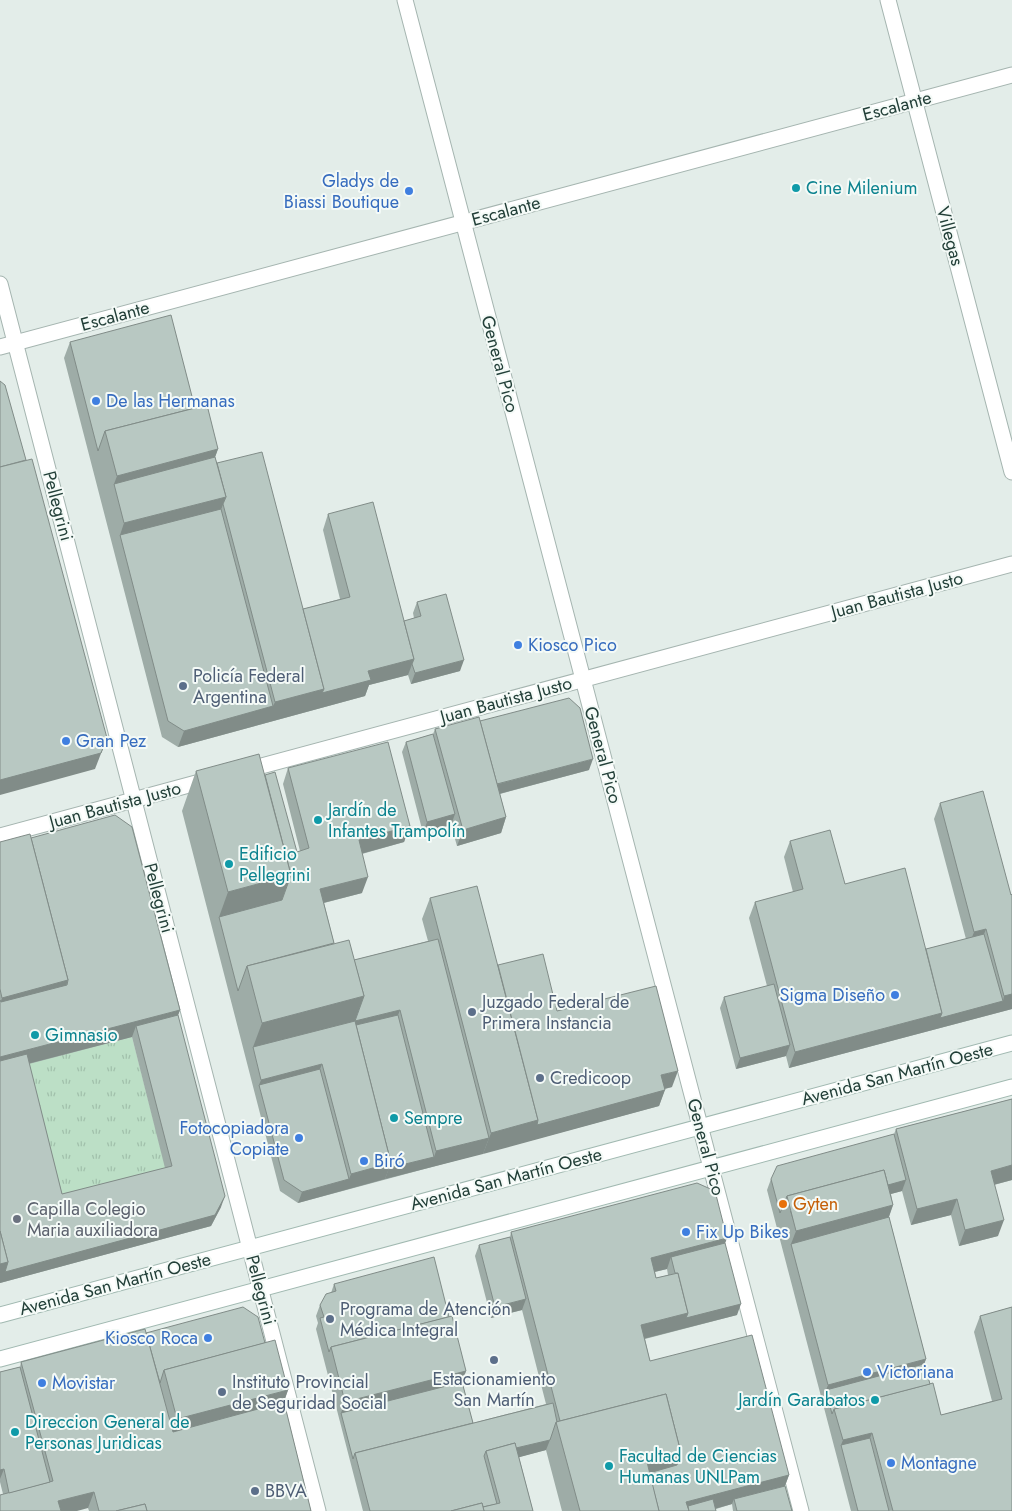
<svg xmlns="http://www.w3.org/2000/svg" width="1012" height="1511" font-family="Jost,sans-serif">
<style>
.grass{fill:url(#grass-tufts)}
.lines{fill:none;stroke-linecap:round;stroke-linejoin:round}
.minor-casing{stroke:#a5b5b0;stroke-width:17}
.tertiary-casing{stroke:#a5b5b0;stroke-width:17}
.secondary-casing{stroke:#a1b9b1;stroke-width:17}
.minor{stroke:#fff;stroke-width:15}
.tertiary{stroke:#fff;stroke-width:15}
.secondary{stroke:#fff;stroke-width:15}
.wall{fill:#9eaca7;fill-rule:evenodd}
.shaded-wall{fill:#818c88}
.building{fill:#b8c8c2;stroke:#818c88}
.culture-dot{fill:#0f9aa8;stroke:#f4faf7;stroke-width:2}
.shop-dot{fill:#3f7fe0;stroke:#f4faf7;stroke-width:2}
.service-dot{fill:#5c6f8a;stroke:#f4faf7;stroke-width:2}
.food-dot{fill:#e8710a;stroke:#f4faf7;stroke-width:2}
.worship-dot{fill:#6b7280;stroke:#f4faf7;stroke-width:2}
.labels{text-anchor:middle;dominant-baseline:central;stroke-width:4;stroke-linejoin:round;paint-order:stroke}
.street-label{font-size:18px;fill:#223f38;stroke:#f4faf7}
.shop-label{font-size:18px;fill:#366cbe;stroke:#f4faf7;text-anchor:start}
.culture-label{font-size:18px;fill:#0d838f;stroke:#f4faf7;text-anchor:start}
.service-label{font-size:18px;fill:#4e5e75;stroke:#f4faf7;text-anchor:start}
.food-label{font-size:18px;fill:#c56008;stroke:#f4faf7;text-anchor:start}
.worship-label{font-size:18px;fill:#5b616d;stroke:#f4faf7;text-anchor:start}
</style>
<defs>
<pattern id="grass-tufts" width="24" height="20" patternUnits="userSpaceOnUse" patternTransform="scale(1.25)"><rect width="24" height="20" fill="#bcdfc6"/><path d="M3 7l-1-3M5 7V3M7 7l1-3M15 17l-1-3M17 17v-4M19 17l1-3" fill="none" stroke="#a1c0ab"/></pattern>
</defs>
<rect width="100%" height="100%" fill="#e3ede9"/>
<path class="grass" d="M132,1037L168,1177L58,1205L23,1065Z"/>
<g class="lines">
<defs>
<g id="minor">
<path d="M888,0L1012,472"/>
<path d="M0,284L318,1511"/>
<path d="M0,347L1012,75"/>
<path d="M243,771L1012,564"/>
<path d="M0,836L211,779"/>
</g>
<path id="tertiary" d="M405,0L801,1511"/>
<g id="secondary">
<path d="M0,1315L1012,1043"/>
<path d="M0,1359L1012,1087"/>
</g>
</defs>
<use href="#minor" class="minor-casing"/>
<use href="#tertiary" class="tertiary-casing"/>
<use href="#secondary" class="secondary-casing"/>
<use href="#minor" class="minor"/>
<use href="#tertiary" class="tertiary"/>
<use href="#secondary" class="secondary"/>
</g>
<g class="wall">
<path d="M70,342L195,408L218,449L215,457L217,463L303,609L340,599L323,530L328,514L404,621L414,618L413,613L417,602L460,671L411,684L408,675L369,685L365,696L178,747L162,737L64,358Z"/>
<path d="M480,722L589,770L500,794L506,817L501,833L457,846L451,825L423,833L402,752L406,742L433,734L435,729Z"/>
<path d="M288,768L410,826L404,842L362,854V893L324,903L334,943L354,960L428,941L422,919L430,898L498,965L557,1011L672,1087L665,1089L659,1106L298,1203L280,1191L182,811L196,771L265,775L297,852L300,851L283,784Z"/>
<path d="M940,803L1011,895L1012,894V1009L789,1068L786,1056L736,1069L720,1008L724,997L767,986L749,918L755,902L793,892L784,857L790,841L845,884L926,949L966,939L934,819Z"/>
<path d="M31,838L180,1010L178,1015L221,1207L211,1226L0,1283V842ZM132,1037L165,1168L62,1194L29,1064Z"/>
<path d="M1012,1099V1180L994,1185L998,1236L959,1246L951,1215L911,1225L902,1191L891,1194L893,1205L889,1217L926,1359L924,1364L930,1384L941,1415L992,1401L974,1332L980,1316L1012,1307V1511H851L767,1190L771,1179L894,1134L896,1129Z"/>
<path d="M511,1232L727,1238L725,1243L737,1315L645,1339L650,1361L789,1475L785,1486L792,1511H733L732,1504L716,1509V1511H562L546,1450L519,1457L533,1511H363L316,1329L318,1323L316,1316L320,1305L331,1293L334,1284L449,1317L466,1371L462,1382L473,1423L546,1404L522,1310L491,1318L475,1256L479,1245L510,1237ZM667,1269L668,1275L656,1278L655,1272Z"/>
<path d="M146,1333L265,1343L288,1390L284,1402L311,1511H89L88,1508L3,1494L0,1482V1372L20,1367L21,1362Z"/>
</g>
<g class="shaded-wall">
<path d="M218,449L205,485L114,484L117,476Z"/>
<path d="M226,497L215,525L120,535L124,523Z"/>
<path d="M414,659L408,675L369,685L365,696L178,747L184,731L273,706L275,702L324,689L368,671Z"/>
<path d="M464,660L460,671L411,684L415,673Z"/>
<path d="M107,738L95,769L0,795V780Z"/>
<path d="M593,759L589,770L491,796L495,785Z"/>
<path d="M455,814L451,825L423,833L427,822Z"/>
<path d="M506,817L501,833L457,846L463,830Z"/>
<path d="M410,826L404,842L353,856L359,840Z"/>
<path d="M291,875L276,916L219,917L228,892Z"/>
<path d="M368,877L362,893L315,905L320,889Z"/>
<path d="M986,929L980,945L968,948L974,932Z"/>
<path d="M68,980L61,1001L0,1004L2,998Z"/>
<path d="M1012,994V1009L789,1068L795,1052L942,1013L1003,1001L1004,996Z"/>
<path d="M364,996L349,1037L253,1047L262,1023Z"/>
<path d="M180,1010L174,1026H136L132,1037L0,1071V1057Z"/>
<path d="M400,1010L394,1026L355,1035V1021Z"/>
<path d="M790,1045L786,1056L736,1069L740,1058Z"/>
<path d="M322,1064L316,1080L259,1085L261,1080Z"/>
<path d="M678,1071L672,1087L655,1091L661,1075Z"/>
<path d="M665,1090L659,1106L483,1154L491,1133L538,1120Z"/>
<path d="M489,1138L483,1154L385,1179L389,1168L434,1157L436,1151Z"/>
<path d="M391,1163L385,1179L298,1203L302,1192L349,1179L351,1174Z"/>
<path d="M1012,1165V1180L985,1187L991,1171Z"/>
<path d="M906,1180L902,1191L793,1220L790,1211Z"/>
<path d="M225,1196L221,1207L211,1226L0,1283V1264Z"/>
<path d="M957,1199L951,1215L911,1225L917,1209Z"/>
<path d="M893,1205L883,1233L791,1244L796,1231Z"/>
<path d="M1004,1220L998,1236L959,1246L965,1230Z"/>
<path d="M727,1238L721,1254L671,1257L667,1269L645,1274L651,1258Z"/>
<path d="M526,1299L522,1310L491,1318L495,1307Z"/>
<path d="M741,1304L737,1315L635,1341L641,1325L688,1313Z"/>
<path d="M926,1359L920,1375L826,1390L828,1385Z"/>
<path d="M466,1371L460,1387L341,1413L345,1402Z"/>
<path d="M288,1390L278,1418L167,1448L177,1419Z"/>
<path d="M872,1433L866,1449L841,1445L843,1440Z"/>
<path d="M550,1440L546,1450L490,1465L487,1455Z"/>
<path d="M681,1453L671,1481L646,1488L647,1462Z"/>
<path d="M4,1469L0,1479V1470Z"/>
<path d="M789,1475L783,1491L734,1499L732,1504L707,1511H686V1502Z"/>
<path d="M94,1492L88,1508L77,1511H55L58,1501Z"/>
</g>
<g class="building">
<path d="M171,315L195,408L105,431L98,451L70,342Z"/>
<path d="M0,381L5,385L26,460L0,467Z"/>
<path d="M207,405L218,449L117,476L105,431Z"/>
<path d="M262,452L324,689L275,702L223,504L226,497L217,463Z"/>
<path d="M215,457L226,497L124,523L114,484Z"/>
<path d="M32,459L107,738L101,753L0,780V467Z"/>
<path d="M373,502L414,659L368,671L371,680L322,693L324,689L303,609L350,597L328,514Z"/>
<path d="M221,509L273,706L184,731L168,721L120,535Z"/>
<path d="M446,594L464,660L415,673L412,664L414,659L404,621L421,616L417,602Z"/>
<path d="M569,698L580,708L593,759L497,784L480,721Z"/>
<path d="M479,717L506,817L463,830L435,729Z"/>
<path d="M433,734L455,814L427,822L406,742Z"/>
<path d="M388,742L410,826L359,840L368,877L320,889L334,943L247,966L238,991L219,917L282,900L291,875L265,775L275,772L297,852L309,848L288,768Z"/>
<path d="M259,754L291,875L228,892L196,771Z"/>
<path d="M983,791L1011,895L1012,894V994L1004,996L986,929L974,932L940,803Z"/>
<path d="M115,815L132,827L180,1010L0,1057V1000L1,1002L67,985L68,980L31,838Z"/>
<path d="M830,830L845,884L905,868L942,1013L795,1052L755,902L803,889L790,841Z"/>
<path d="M30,834L68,980L2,998L0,989V842Z"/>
<path d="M477,886L538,1120L491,1133L430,898Z"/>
<path d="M984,934L1003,1001L940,1018L942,1013L926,949Z"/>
<path d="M438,939L489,1138L436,1151L400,1010L355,1021L364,996L354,960Z"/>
<path d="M349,940L364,996L262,1023L247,966Z"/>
<path d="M543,954L557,1011L656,986L678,1071L661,1075L665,1090L537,1125L538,1120L498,965Z"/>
<path d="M774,984L790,1045L740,1058L724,997Z"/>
<path d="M178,1015L225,1196L215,1215L5,1272L8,1262L0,1231V1061L27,1054L62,1194L172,1166L136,1026Z"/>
<path d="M398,1015L434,1157L389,1168L391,1163L356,1025Z"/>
<path d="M355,1021L391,1163L351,1174L322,1064L261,1080L253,1047Z"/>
<path d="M320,1069L349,1179L302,1192L284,1180L259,1085Z"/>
<path d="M1012,1099V1165L991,1171L1004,1220L965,1230L957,1199L917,1209L896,1129Z"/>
<path d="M894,1134L906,1180L888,1185L884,1170L787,1196L780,1213L771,1179L777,1166Z"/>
<path d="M884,1170L893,1205L796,1231L787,1196Z"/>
<path d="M697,1183L715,1191L727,1238L651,1258L656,1278L678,1273L688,1313L641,1325L650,1361L752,1335L789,1475L686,1502L689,1511H659L649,1473L677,1465L681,1453L666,1394L560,1421L511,1232Z"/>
<path d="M889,1217L926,1359L828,1385L791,1244Z"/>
<path d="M0,1231L8,1262L0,1264Z"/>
<path d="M510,1237L526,1299L495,1307L479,1245Z"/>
<path d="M725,1243L741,1304L686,1318L688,1313L678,1273H675L671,1257Z"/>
<path d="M434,1257L449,1317L331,1347L329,1352L320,1318L324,1317L320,1305L326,1294L336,1291L334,1284Z"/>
<path d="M243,1307L258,1317L265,1343L164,1370L160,1383L146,1333Z"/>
<path d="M1012,1307V1511H893L872,1433L843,1440L834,1409L933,1383L941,1415L1002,1399L980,1316Z"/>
<path d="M452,1316L466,1371L345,1402L331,1347Z"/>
<path d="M145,1329L173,1432L284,1402L311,1511H147L145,1504L116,1511H99L94,1492L58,1501L61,1511H0V1495L53,1481L21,1362Z"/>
<path d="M275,1340L288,1390L177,1419L164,1370Z"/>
<path d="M924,1364L930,1384L834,1409L832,1414L826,1390Z"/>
<path d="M20,1367L50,1482L9,1493L4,1469L0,1470V1372Z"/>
<path d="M462,1382L473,1423L355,1453L353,1459L341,1413Z"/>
<path d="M666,1394L681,1453L647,1462L659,1511H580L556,1422Z"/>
<path d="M553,1403L557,1422H556L550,1440L516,1448L515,1443L486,1451L484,1456L497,1504L483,1507L482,1503L451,1511H370L355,1453Z"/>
<path d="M870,1438L889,1511H858L841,1445Z"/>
<path d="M515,1443L533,1511H484L483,1507L500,1503L486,1451Z"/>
<path d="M785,1486L792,1511H737L734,1499Z"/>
<path d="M713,1499L716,1511H689L688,1506Z"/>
<path d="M482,1503L484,1511H451Z"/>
<path d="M145,1504L147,1511H116Z"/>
</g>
<g class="culture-dot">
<circle cx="796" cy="188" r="5"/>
<circle cx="318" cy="820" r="5"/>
<circle cx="229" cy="864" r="5"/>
<circle cx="35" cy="1035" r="5"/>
<circle cx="394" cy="1118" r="5"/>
<circle cx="875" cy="1400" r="5"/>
<circle cx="15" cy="1432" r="5"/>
<circle cx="609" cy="1466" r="5"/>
</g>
<g class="shop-dot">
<circle cx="409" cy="191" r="5"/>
<circle cx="96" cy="401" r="5"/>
<circle cx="518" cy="645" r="5"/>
<circle cx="66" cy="741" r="5"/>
<circle cx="895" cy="995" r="5"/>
<circle cx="299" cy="1138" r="5"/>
<circle cx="364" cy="1161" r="5"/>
<circle cx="686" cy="1232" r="5"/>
<circle cx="208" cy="1338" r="5"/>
<circle cx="867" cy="1372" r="5"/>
<circle cx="42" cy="1383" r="5"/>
<circle cx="891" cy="1463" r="5"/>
</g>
<g class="service-dot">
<circle cx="183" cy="686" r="5"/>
<circle cx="472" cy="1012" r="5"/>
<circle cx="540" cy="1078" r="5"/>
<circle cx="330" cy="1319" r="5"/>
<circle cx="494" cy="1360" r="5"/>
<circle cx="222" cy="1392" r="5"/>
<circle cx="255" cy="1491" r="5"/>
</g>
<circle class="food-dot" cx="783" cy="1204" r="5"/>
<circle class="worship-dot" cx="17" cy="1219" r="5"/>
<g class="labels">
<g class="street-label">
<text transform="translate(897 106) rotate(-15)">Escalante</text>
<text transform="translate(506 211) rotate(-15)">Escalante</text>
<text transform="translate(950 236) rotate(75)">Villegas</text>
<text transform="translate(115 316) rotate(-15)">Escalante</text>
<text transform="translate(500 364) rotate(75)">General Pico</text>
<text transform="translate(58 506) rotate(75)">Pellegrini</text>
<text transform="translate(897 595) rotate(-15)">Juan Bautista Justo</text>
<text transform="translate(506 700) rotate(-15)">Juan Bautista Justo</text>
<text transform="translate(603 755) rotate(75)">General Pico</text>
<text transform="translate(115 805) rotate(-15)">Juan Bautista Justo</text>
<text transform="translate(159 898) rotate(75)">Pellegrini</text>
<text transform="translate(897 1074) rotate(-15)">Avenida San Martín Oeste</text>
<text transform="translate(706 1147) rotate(75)">General Pico</text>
<text transform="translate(506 1179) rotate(-15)">Avenida San Martín Oeste</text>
<text transform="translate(115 1284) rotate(-15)">Avenida San Martín Oeste</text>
<text transform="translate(261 1290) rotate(75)">Pellegrini</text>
</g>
<g class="shop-label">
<text x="399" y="181" text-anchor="end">Gladys de<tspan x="399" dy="21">Biassi Boutique</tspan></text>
<text x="106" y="401">De las Hermanas</text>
<text x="528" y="645">Kiosco Pico</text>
<text x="76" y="741">Gran Pez</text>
<text x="885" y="995" text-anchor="end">Sigma Diseño</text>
<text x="289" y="1128" text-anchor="end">Fotocopiadora<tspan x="289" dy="21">Copiate</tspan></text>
<text x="374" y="1161">Biró</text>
<text x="696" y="1232">Fix Up Bikes</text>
<text x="198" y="1338" text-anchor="end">Kiosco Roca</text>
<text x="877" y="1372">Victoriana</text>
<text x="52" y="1383">Movistar</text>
<text x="901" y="1463">Montagne</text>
</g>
<g class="culture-label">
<text x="806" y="188">Cine Milenium</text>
<text x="328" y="810">Jardín de<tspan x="328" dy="21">Infantes Trampolín</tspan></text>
<text x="239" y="854">Edificio<tspan x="239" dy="21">Pellegrini</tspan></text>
<text x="45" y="1035">Gimnasio</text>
<text x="404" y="1118">Sempre</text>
<text x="865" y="1400" text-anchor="end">Jardín Garabatos</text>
<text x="25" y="1422">Direccion General de<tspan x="25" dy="21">Personas Juridicas</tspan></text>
<text x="619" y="1456">Facultad de Ciencias<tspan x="619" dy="21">Humanas UNLPam</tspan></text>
</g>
<g class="service-label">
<text x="193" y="676">Policía Federal<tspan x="193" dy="21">Argentina</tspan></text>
<text x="482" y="1002">Juzgado Federal de<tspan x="482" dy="21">Primera Instancia</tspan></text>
<text x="550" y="1078">Credicoop</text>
<text x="340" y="1309">Programa de Atención<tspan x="340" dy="21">Médica Integral</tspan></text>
<text x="494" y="1379" text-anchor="middle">Estacionamiento<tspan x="494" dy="21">San Martín</tspan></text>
<text x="232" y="1382">Instituto Provincial<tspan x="232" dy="21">de Seguridad Social</tspan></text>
<text x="265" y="1491">BBVA</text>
</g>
<g class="food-label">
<text x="793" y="1204">Gyten</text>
</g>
<g class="worship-label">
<text x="27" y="1209">Capilla Colegio<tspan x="27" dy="21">Maria auxiliadora</tspan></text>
</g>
</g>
</svg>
